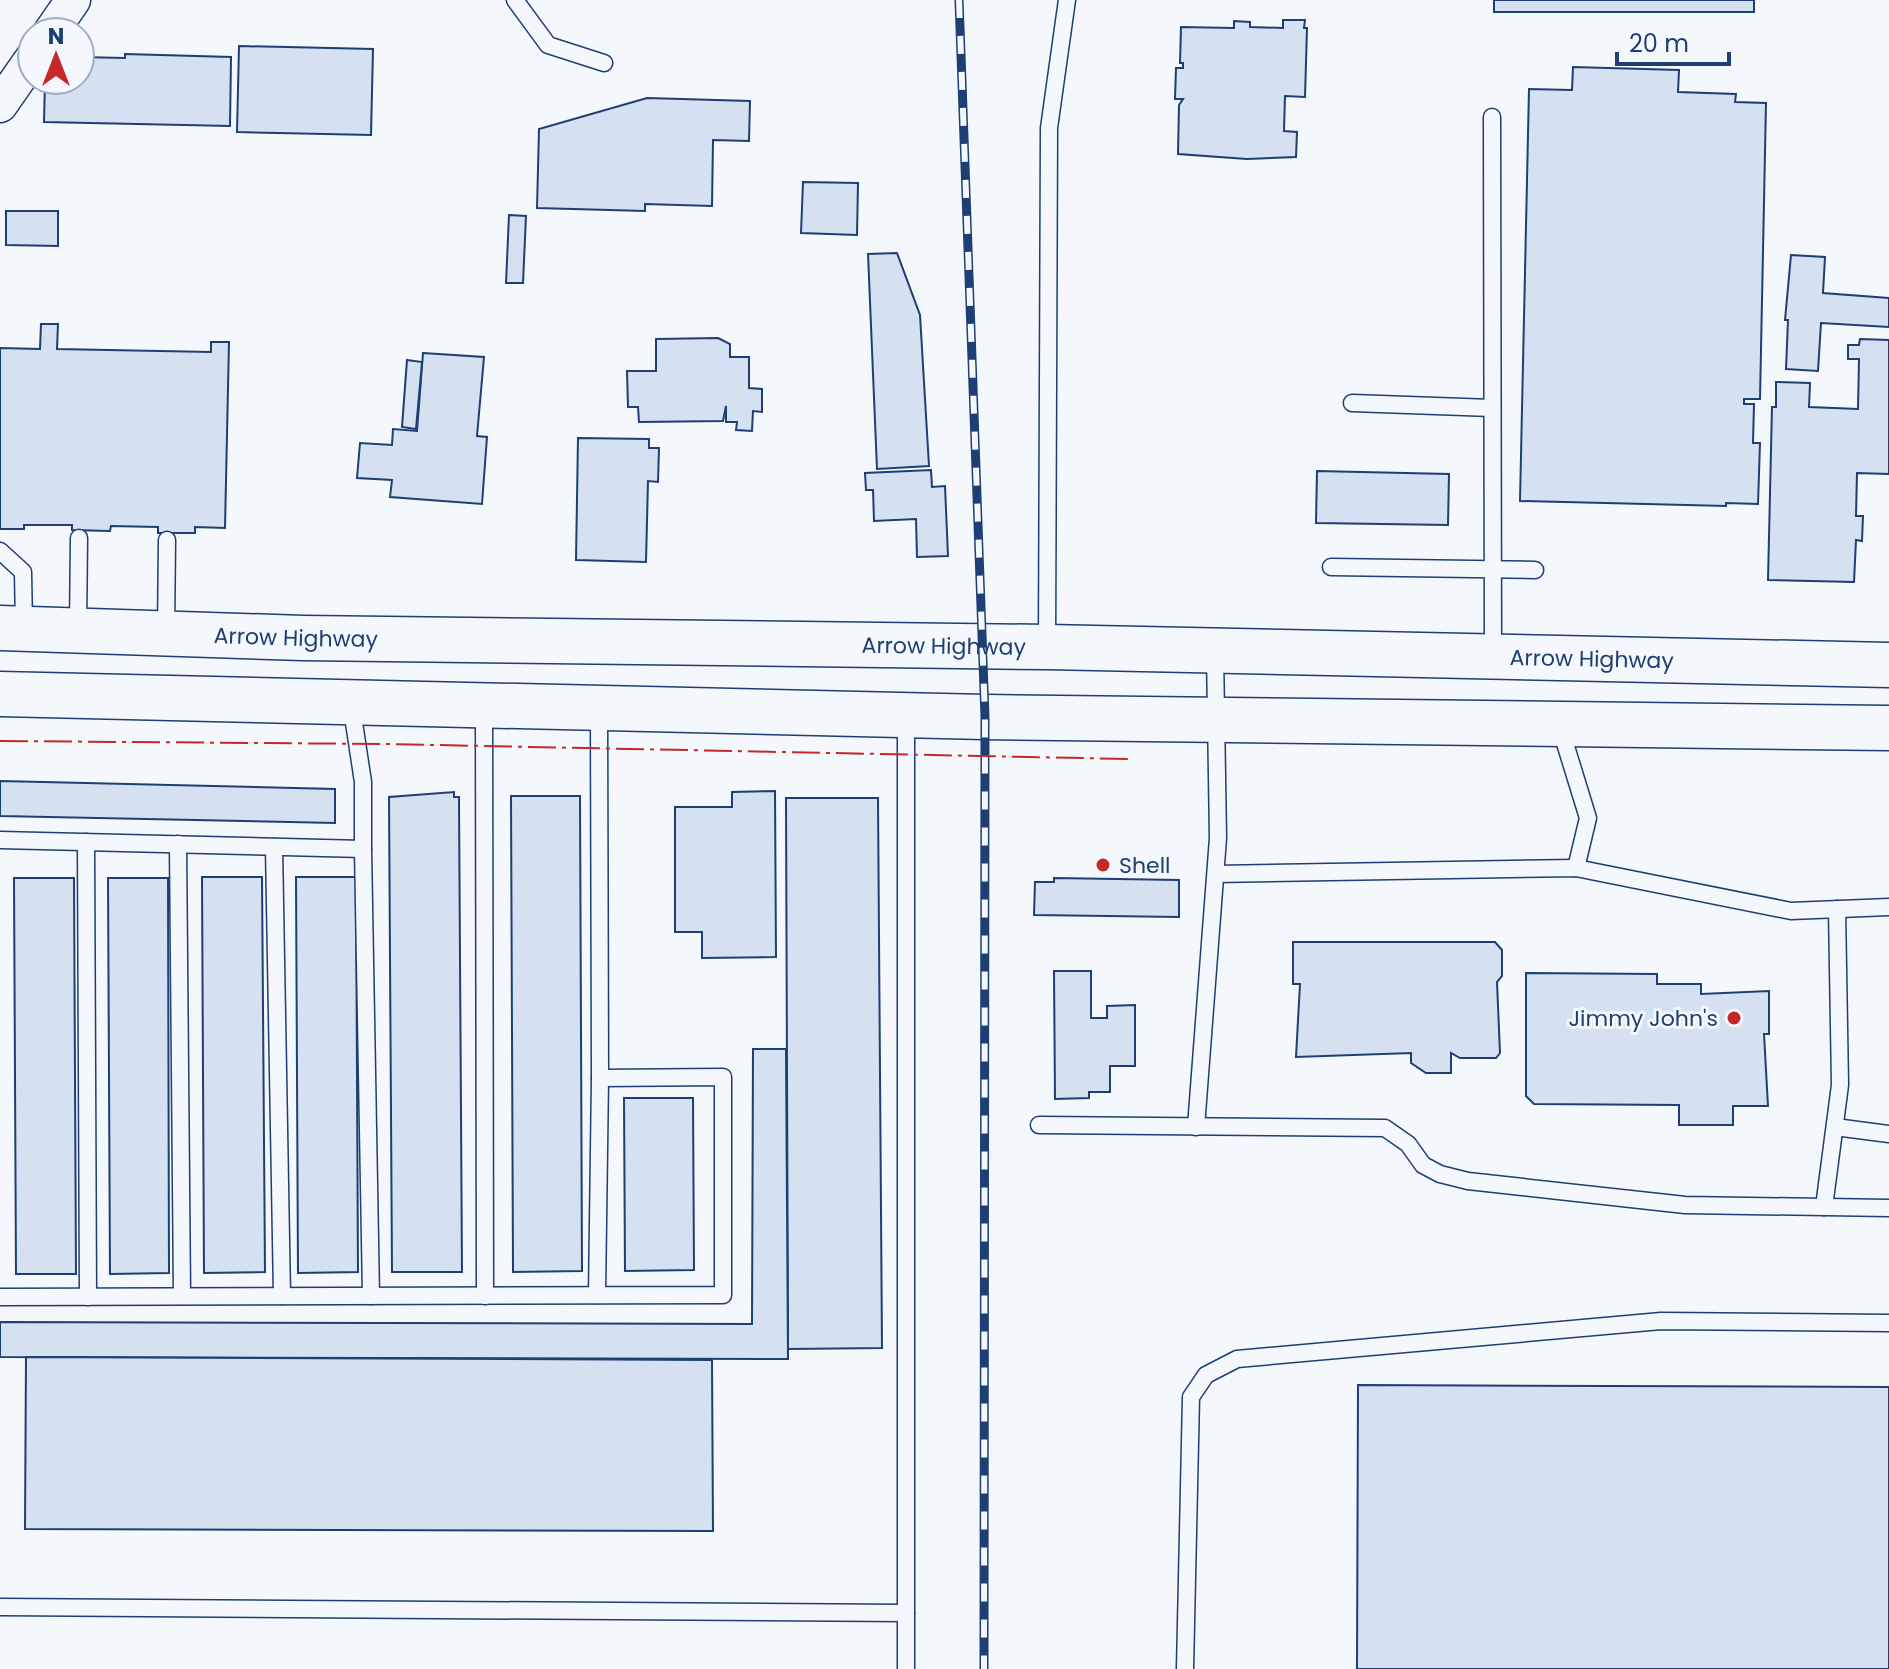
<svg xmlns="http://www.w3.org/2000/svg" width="1889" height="1669" font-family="Poppins,sans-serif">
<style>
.building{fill:#d5e0f0;stroke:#1d3f73;stroke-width:2}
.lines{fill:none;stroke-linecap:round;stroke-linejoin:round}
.lane-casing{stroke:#1d3f73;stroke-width:19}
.street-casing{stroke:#1d3f73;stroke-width:37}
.primary-casing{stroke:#1d3f73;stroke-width:47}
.lane{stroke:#f4f7fb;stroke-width:16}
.street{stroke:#f4f7fb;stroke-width:34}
.primary{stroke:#f4f7fb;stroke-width:44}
.rail-casing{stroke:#1d3f73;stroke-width:9}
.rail{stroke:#f4f7fb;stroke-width:6;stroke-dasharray:18;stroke-linecap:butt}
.power{stroke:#c62828;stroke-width:2;stroke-dasharray:28 6 4 6;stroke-linecap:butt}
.poi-dot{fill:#c62828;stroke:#f4f7fb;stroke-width:3}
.labels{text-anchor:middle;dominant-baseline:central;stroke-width:6;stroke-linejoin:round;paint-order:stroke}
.street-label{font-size:22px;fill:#1d3f73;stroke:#f4f7fb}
.poi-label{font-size:22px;fill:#1d3f73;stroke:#f4f7fb;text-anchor:start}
</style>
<rect width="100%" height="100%" fill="#f4f7fb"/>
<g class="building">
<rect x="1494" y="0" width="260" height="12"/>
<path d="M1283,20H1305L1304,28H1307L1305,97L1285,96L1284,131L1297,132L1296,157L1247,159L1178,154L1179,105L1183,99H1175L1176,68H1183V63H1180L1181,27L1234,28V21L1250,22V27L1283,28Z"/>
<path d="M239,46L373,49L371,135L237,132Z"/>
<path d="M125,54L231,57L230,126L44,122L45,80H80V57L125,58Z"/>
<path d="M1573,67L1679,70L1678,92L1736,94L1735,102L1766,103L1760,399H1744V404H1754L1753,443H1760L1758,504L1726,503V506L1520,501L1529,89L1572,90Z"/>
<path d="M647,98L750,101L749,141L713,140L712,206L645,204V211L537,208L539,129Z"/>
<path d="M803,182L858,183L857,235L801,233Z"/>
<path d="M6,211H58V246L6,245Z"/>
<path d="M509,215L526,216L523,283H506Z"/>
<path d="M897,253L920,315L929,466L877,469L868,254Z"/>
<path d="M1791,255L1825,257L1823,293L1889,298V327L1821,323L1818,371L1786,369L1788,320H1785Z"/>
<path d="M41,324H58L57,349L211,352V342H229L225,528L195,527V533H158V527L111,526L110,531L72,530V525H24V529H0V348L40,349Z"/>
<path d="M718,338L730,344V357H749V388L762,389V412L753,411L752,431L736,430L737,422H726V406L723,421L639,422L638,407H628L627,371H656V339Z"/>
<path d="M1860,339L1889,340V474L1857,473L1856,516H1863L1862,541L1856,540L1854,582L1768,580L1772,407H1776V382L1810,383L1809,407L1858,409L1859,359H1848V345H1859Z"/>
<path d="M423,353L484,357L477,436L487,437L482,504L390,497L392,480L357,478L360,443L392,445L393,429L417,431Z"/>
<path d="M407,360L422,362L416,429L402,427Z"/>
<path d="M578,438L649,439V448H659L658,482L648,481L646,562L576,560Z"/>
<path d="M931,470L932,487L945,486L948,556L917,557L916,519L874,521L873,490H866L865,473Z"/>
<path d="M1317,471L1449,474L1448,525L1316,523Z"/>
<path d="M0,781L335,789V823L0,816Z"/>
<path d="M775,791L776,957L702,958V932H675V807H732V792Z"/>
<path d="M454,792V797H459L462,1272H392L389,797Z"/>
<path d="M511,796H580L582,1271L513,1272Z"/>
<path d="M786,798H878L882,1348L788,1349Z"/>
<path d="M202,877H262L265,1272L204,1273Z"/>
<path d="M296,877H356L358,1272L298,1273Z"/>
<path d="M14,878H74L76,1274H16Z"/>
<path d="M108,878H168L169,1273L110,1274Z"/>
<path d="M1054,878L1179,880V917L1034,915L1035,882H1054Z"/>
<path d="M1293,942H1495L1502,950V976L1497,982L1500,1053L1496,1058H1460L1451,1053V1073H1426L1411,1063V1053L1296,1057L1300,984H1293Z"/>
<path d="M1054,971H1091V1018H1107V1006L1135,1005V1066H1110V1092H1089V1098L1055,1099Z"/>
<path d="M1526,973L1657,974V984H1701V994L1769,991V1034H1764L1768,1106H1733V1125H1679V1105L1534,1104L1526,1096Z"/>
<path d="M753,1049H786L788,1359L0,1357V1322L752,1324Z"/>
<path d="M624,1098H693L694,1270L625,1271Z"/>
<path d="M26,1357L712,1360L713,1531L25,1529Z"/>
<path d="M1358,1385L1889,1387V1669H1357Z"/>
</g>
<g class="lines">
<defs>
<g id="lane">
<path d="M515,0L548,45L604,63"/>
<path d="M1492,117L1493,655"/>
<path d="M1352,403L1492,408"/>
<path d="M0,551L23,572L24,627"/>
<path d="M1331,567L1535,570"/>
<path d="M78,629L79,538"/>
<path d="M166,632L167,540"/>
<path d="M1047,646L1049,128L1067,0"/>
<path d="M484,707L485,1296"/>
<path d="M1560,727L1588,818L1576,868"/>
<path d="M0,840L363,849V782L351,703"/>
<path d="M86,842L88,1297"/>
<path d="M178,844L182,1296"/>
<path d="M274,847L282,1296"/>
<path d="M363,849L371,1296"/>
<path d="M1216,874L1576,868L1791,911L1889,907"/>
<path d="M1039,1125L1385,1128L1408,1144L1423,1165L1440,1174L1468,1181L1685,1205L1889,1208"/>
<path d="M1196,1127L1218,838L1215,653"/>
<path d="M1835,1127L1889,1134"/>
<path d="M1824,1207L1840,1085L1837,909"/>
<path d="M597,1295L600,1078"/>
<path d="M0,1297L723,1295V1077L600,1078L599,712"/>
<path d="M0,1607L906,1613V716"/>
<path d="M906,1669V1613"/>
<path d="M1185,1669L1191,1397L1206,1375L1237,1359L1661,1321L1889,1323"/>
</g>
<g id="street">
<path d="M51,32L73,0"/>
<path d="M0,105L32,59"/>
</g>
<g id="primary">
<path id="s1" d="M0,628L303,638L1047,647L1889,665"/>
<path d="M0,694L985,717L1889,728"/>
</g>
</defs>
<use href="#lane" class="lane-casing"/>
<use href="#street" class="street-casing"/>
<use href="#primary" class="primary-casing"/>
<use href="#lane" class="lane"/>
<use href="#street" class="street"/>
<use href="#primary" class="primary"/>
<defs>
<path id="rail" d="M959,0L985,717L984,1669"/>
</defs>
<use href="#rail" class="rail-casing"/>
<use href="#rail" class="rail"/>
<path class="power" d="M0,741L385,744L1129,759"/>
</g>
<g class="poi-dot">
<circle cx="1103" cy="865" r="8"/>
<circle cx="1734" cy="1018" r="8"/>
</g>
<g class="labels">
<g class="street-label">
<text stroke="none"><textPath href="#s1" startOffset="296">Arrow Highway</textPath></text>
<text stroke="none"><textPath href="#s1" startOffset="944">Arrow Highway</textPath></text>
<text stroke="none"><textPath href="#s1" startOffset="1592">Arrow Highway</textPath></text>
</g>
<g class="poi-label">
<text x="1119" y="865">Shell</text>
<text x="1718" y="1018" text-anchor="end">Jimmy John's</text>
</g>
</g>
<g transform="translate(56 56)"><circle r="38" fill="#f4f7fb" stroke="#9eadc5" stroke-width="2"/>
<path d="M0-6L14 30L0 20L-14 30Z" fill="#c62828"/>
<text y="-12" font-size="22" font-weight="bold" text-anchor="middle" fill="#1d3f73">N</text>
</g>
<path d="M1617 52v12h112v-12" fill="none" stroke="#1d3f73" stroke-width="4"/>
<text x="1629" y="52" font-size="24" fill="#1d3f73" stroke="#f4f7fb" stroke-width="6" paint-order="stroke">20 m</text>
</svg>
